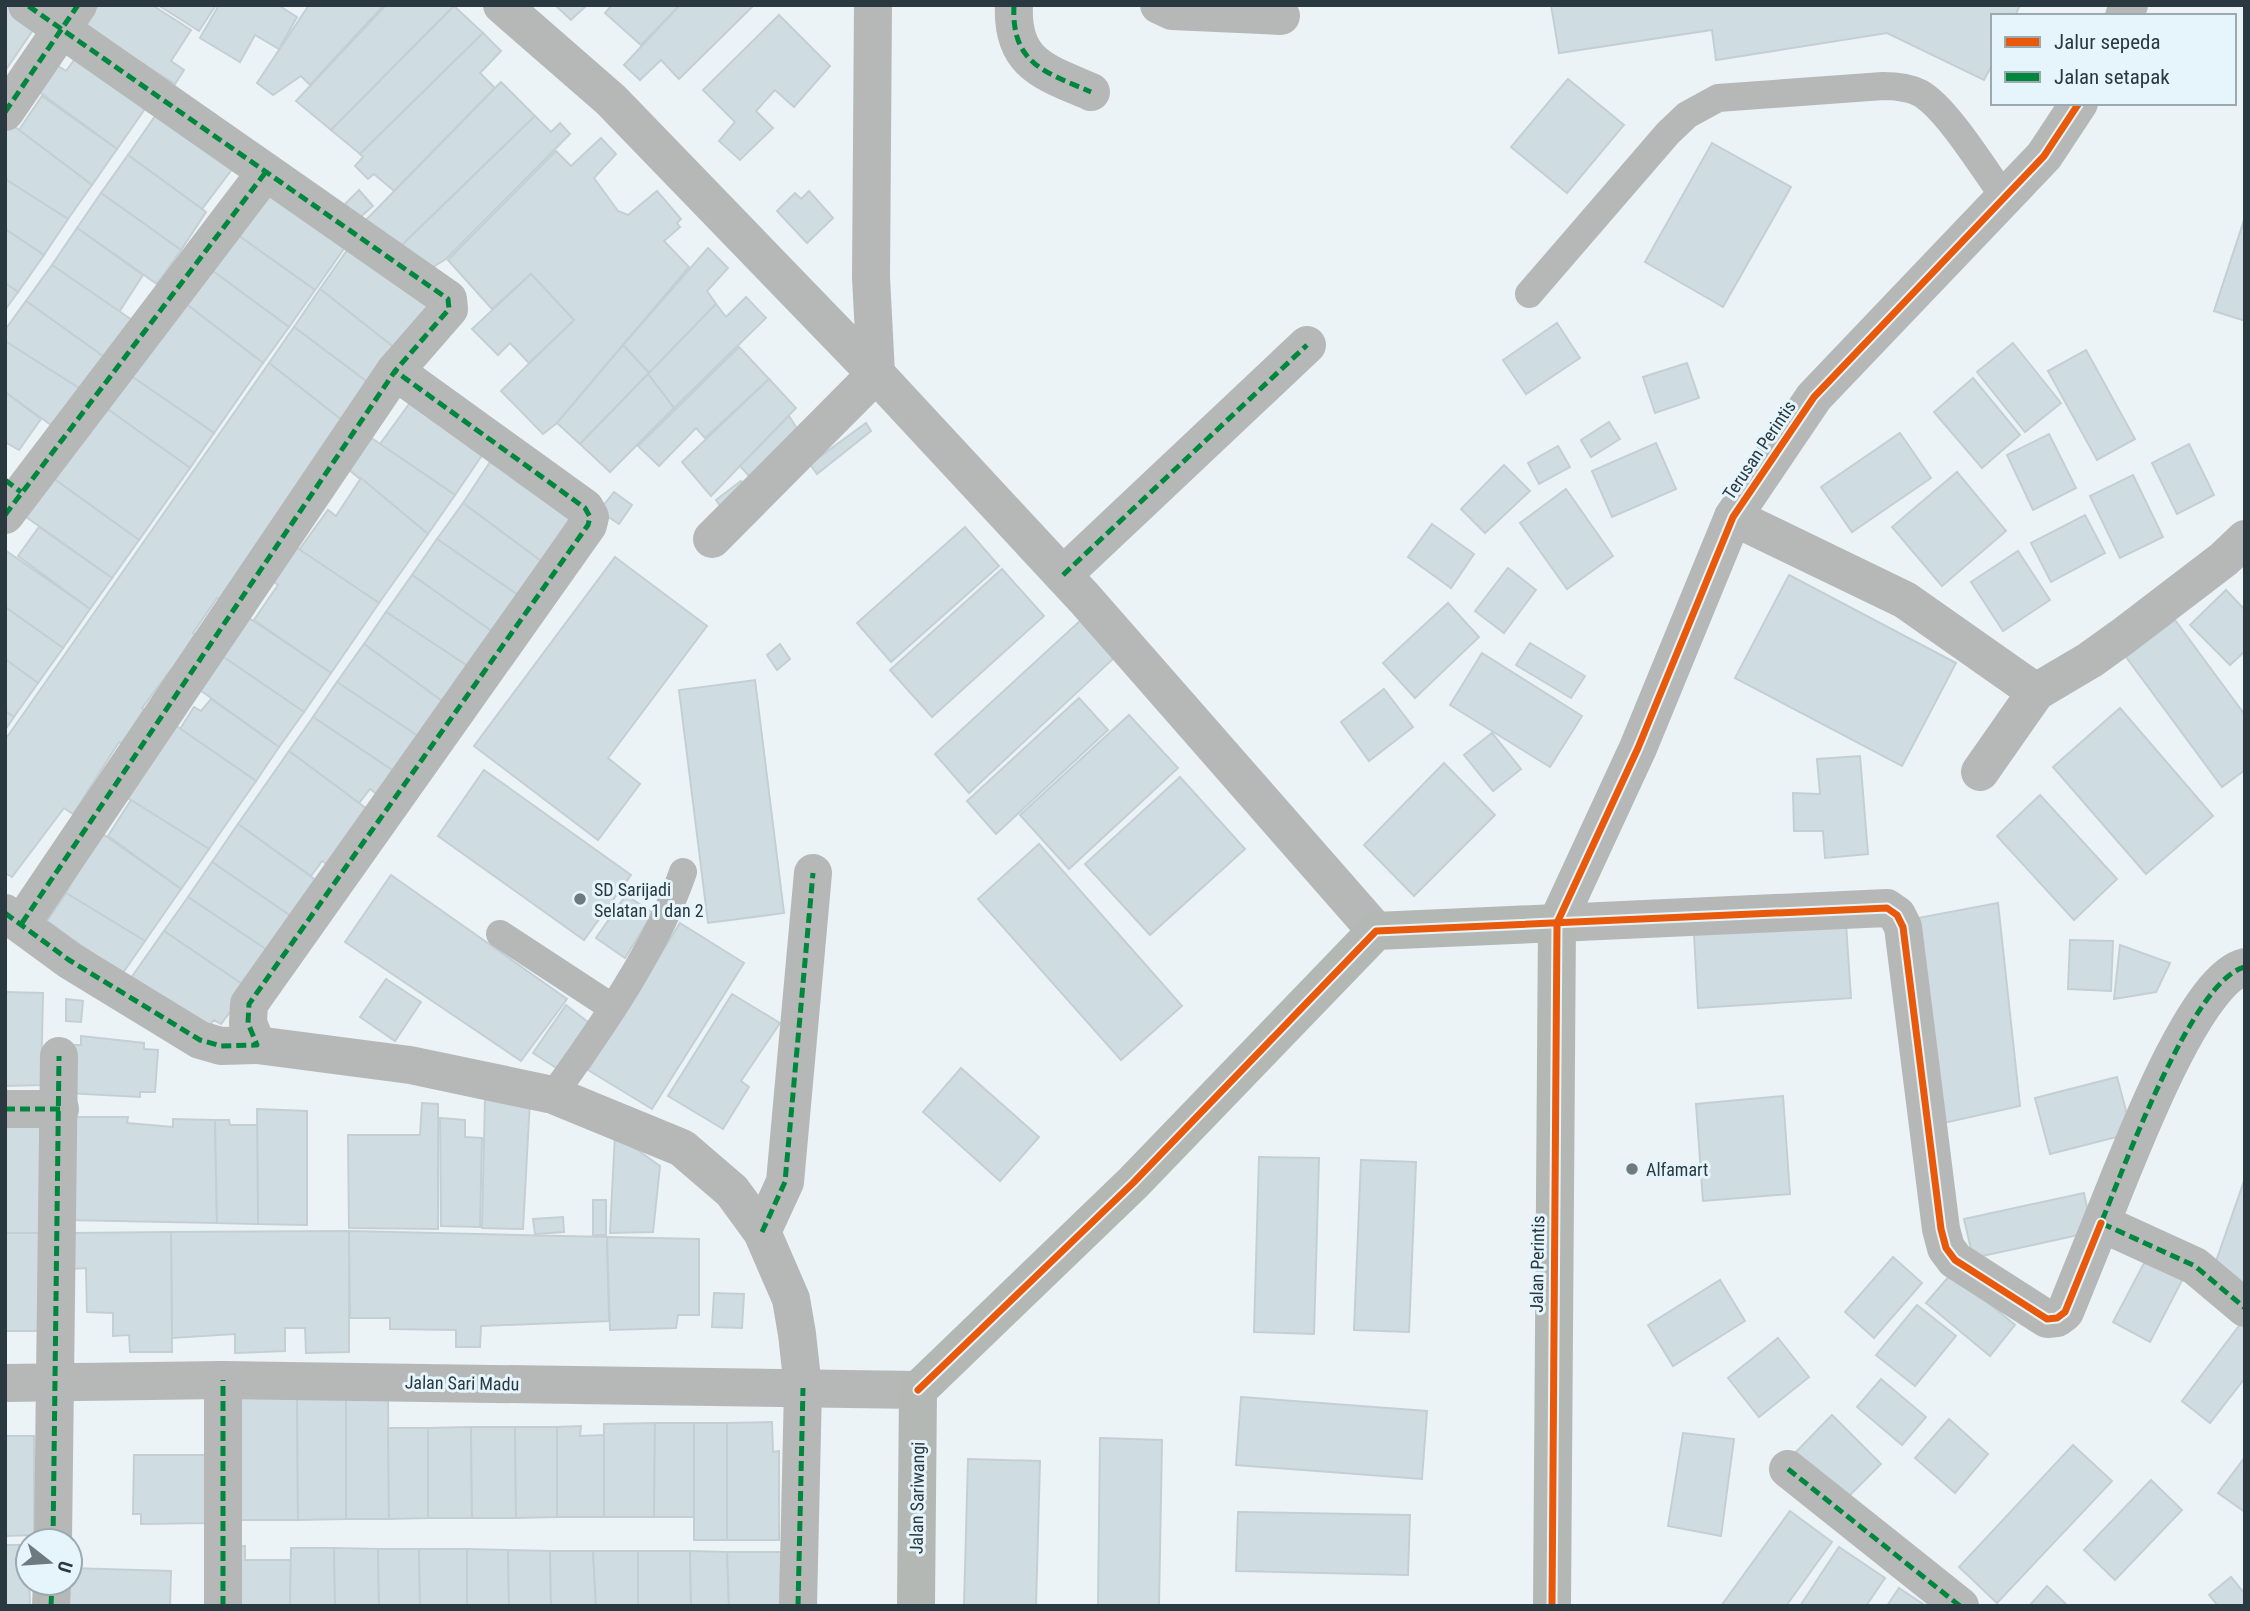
<svg xmlns="http://www.w3.org/2000/svg" width="2250" height="1611" font-family="'Roboto Condensed',sans-serif">
<style>
.building{fill:#cfdde3;stroke:#c4cfd4;stroke-width:2}
.lines{fill:none;stroke-linecap:round;stroke-linejoin:round}
.lane{stroke:#b5b8b6;stroke-width:28}
.street{stroke:#b5b8b6;stroke-width:38}
.secondary{stroke:#b4b8b5;stroke-width:38}
.quiet{stroke:#00873e;stroke-width:5;stroke-dasharray:10 5;stroke-linecap:butt}
.cycleway-casing{stroke:#e6f5fc;stroke-width:11}
.cycleway{stroke:#e8590c;stroke-width:7}
.poi-dot{fill:#6e7a80;stroke:#e6f5fc;stroke-width:2.5}
.labels{text-anchor:middle;dominant-baseline:central;stroke-width:6;stroke-linejoin:round;paint-order:stroke}
.street-label{font-size:18px;fill:#2a3940;stroke:#e6f5fc}
.poi-label{font-size:18px;fill:#2a3940;stroke:#e6f5fc;text-anchor:start}
</style>
<rect width="100%" height="100%" fill="#ebf3f7"/>
<g class="building">
<path d="M5,5H15L35,27L5,71Z"/>
<path d="M98,5H152L191,30L171,61L184,70L175,84L85,26Z"/>
<path d="M158,5H216L199,31Z"/>
<path d="M219,5H278L297,17L279,49L255,35L240,62L200,38Z"/>
<path d="M309,5H384L310,85L301,76L273,95L257,83Z"/>
<path d="M386,5L454,6L331,130L296,101Z"/>
<path d="M555,5H587L571,20Z"/>
<path d="M612,5H680L641,45L605,13Z"/>
<path d="M680,5H754L679,79L661,60L640,80L624,65Z"/>
<path d="M1551,5H2020L2015,16H1993V63L1984,80L1887,33L1716,60L1712,30L1559,53Z"/>
<path d="M454,6L483,33L360,154L331,130Z"/>
<path d="M779,15L830,66L794,107L775,90L756,111L773,128L740,160L719,141L735,122L703,90Z"/>
<path d="M483,33L501,51L480,73L495,88L394,191L374,174L368,179L355,166L363,157L360,154Z"/>
<path d="M80,52L149,103L117,149L34,88L52,62L66,71Z"/>
<path d="M1568,79L1624,125L1567,193L1511,147Z"/>
<path d="M501,82L535,116L401,246L366,220Z"/>
<path d="M42,96L117,149L92,185L19,130Z"/>
<path d="M160,109L236,164L202,209L128,155Z"/>
<path d="M535,116L551,132L560,123L570,134L446,259L431,268L401,246Z"/>
<path d="M11,124L92,185L68,219L5,179V132Z"/>
<path d="M601,138L616,154L594,178L618,211L628,215L657,191L681,219L677,223L680,227L664,241L689,267L557,423L543,434L501,391L574,320L531,274L492,309L448,260L556,151L571,166Z"/>
<path d="M1712,143L1791,187L1723,307L1645,262Z"/>
<path d="M128,155L206,212L181,250L101,193Z"/>
<path d="M5,179L68,219L44,255L5,229Z"/>
<path d="M263,183L348,243L315,290L232,231Z"/>
<path d="M359,190L373,206L358,219L345,204Z"/>
<path d="M809,191L833,218L807,243L777,211L795,193L801,199Z"/>
<path d="M101,193L181,250L157,284L77,228Z"/>
<path d="M2245,217V321L2214,311Z"/>
<path d="M77,228L143,275L119,312L52,265Z"/>
<path d="M5,229L44,255L18,292L5,283Z"/>
<path d="M232,231L315,290L289,327L202,263Z"/>
<path d="M350,246L431,303L396,349L320,289Z"/>
<path d="M708,248L728,268L707,291L716,304L649,373L623,345Z"/>
<path d="M202,263L289,327L263,363L177,297Z"/>
<path d="M52,265L132,320L107,359L26,301Z"/>
<path d="M531,274L574,320L529,363L510,343L498,355L472,329Z"/>
<path d="M5,283L18,292L5,310Z"/>
<path d="M320,289L396,349L370,384L294,327Z"/>
<path d="M746,297L766,318L674,408L648,374L716,304L726,317Z"/>
<path d="M181,300L263,363L214,433L124,371Z"/>
<path d="M26,301L107,359L85,392L5,341V330Z"/>
<path d="M1557,323L1580,358L1526,394L1503,360Z"/>
<path d="M294,327L374,387L347,424L269,363Z"/>
<path d="M5,341L85,392L51,425L5,392Z"/>
<path d="M2013,343L2061,403L2025,432L1977,372Z"/>
<path d="M623,345L649,373L580,444L557,423Z"/>
<path d="M739,347L769,379L705,438L696,428L659,466L638,446Z"/>
<path d="M2086,350L2135,439L2097,460L2048,371Z"/>
<path d="M269,363L343,421L226,602L217,598L193,633L201,639L169,672L142,708L149,714L127,748L119,742L73,814L64,808L12,877L5,873V740Z"/>
<path d="M1687,363L1699,398L1655,413L1643,377Z"/>
<path d="M124,371L214,433L190,468L106,408Z"/>
<path d="M648,374L674,408L610,472L580,444Z"/>
<path d="M1973,378L2020,435L1982,468L1934,412Z"/>
<path d="M769,379L796,408L711,496L682,462Z"/>
<path d="M5,392L41,419L19,450L5,442Z"/>
<path d="M415,396L487,448L455,495L380,444Z"/>
<path d="M106,408L190,468L139,540L50,476Z"/>
<path d="M789,416L801,435L751,478L740,466Z"/>
<path d="M1609,422L1620,439L1591,457L1581,440Z"/>
<path d="M866,423L871,431L817,474L810,464Z"/>
<path d="M1900,433L1931,478L1852,532L1821,487Z"/>
<path d="M2049,434L2076,488L2033,510L2007,455Z"/>
<path d="M370,437L455,495L428,534L348,469Z"/>
<path d="M1656,443L1676,489L1612,517L1592,471Z"/>
<path d="M2189,444L2214,495L2177,514L2152,463Z"/>
<path d="M1558,446L1570,467L1539,484L1528,463Z"/>
<path d="M494,456L573,513L541,561L463,503Z"/>
<path d="M1504,465L1530,491L1485,533L1461,509Z"/>
<path d="M1957,472L2006,531L1942,586L1892,527Z"/>
<path d="M2133,475L2163,537L2120,558L2090,496Z"/>
<path d="M50,476L139,540L112,578L22,514Z"/>
<path d="M361,478L428,534L379,603L299,550L328,510L336,516Z"/>
<path d="M741,481L748,492L723,510L716,500Z"/>
<path d="M1566,489L1613,556L1567,589L1520,523Z"/>
<path d="M614,492L632,505L619,524L599,511Z"/>
<path d="M463,503L541,561L518,595L437,539Z"/>
<path d="M2085,515L2105,553L2051,582L2031,543Z"/>
<path d="M1432,524L1474,554L1451,588L1408,557Z"/>
<path d="M39,527L112,578L90,609L18,556Z"/>
<path d="M965,527L999,566L891,662L857,623Z"/>
<path d="M437,539L518,595L493,632L412,575Z"/>
<path d="M293,545L379,603L331,673L254,620L278,585L270,579Z"/>
<path d="M5,550L90,609L63,648L5,607Z"/>
<path d="M2018,551L2050,600L2003,631L1971,582Z"/>
<path d="M615,557L707,626L608,758L640,784L598,840L474,746Z"/>
<path d="M1508,568L1536,590L1504,633L1475,611Z"/>
<path d="M1002,569L1044,616L932,717L890,670Z"/>
<path d="M412,575L493,632L469,667L386,612Z"/>
<path d="M1789,575L1956,663L1902,766L1735,678Z"/>
<path d="M2226,590L2245,610V651L2230,665L2190,625Z"/>
<path d="M1448,603L1479,637L1415,698L1383,663Z"/>
<path d="M5,607L63,648L38,683L5,659Z"/>
<path d="M386,612L469,667L446,704L364,644Z"/>
<path d="M246,616L331,673L304,712L222,656Z"/>
<path d="M2175,620L2245,715V770L2222,787L2126,657Z"/>
<path d="M1080,621L1114,658L969,793L935,754Z"/>
<path d="M1530,643L1585,676L1571,698L1516,665Z"/>
<path d="M364,644L446,704L421,738L337,682Z"/>
<path d="M780,644L790,659L777,670L767,655Z"/>
<path d="M1482,653L1582,716L1550,767L1450,705Z"/>
<path d="M222,656L304,712L279,747L200,690Z"/>
<path d="M5,659L38,683L14,717L5,711Z"/>
<path d="M755,680L784,913L708,923L679,690Z"/>
<path d="M337,682L421,738L395,772L313,717Z"/>
<path d="M1384,689L1413,727L1369,761L1341,722Z"/>
<path d="M1079,698L1108,730L996,834L967,801Z"/>
<path d="M211,699L279,747L256,781L180,729L194,707L201,711Z"/>
<path d="M2120,708L2213,816L2146,874L2053,767Z"/>
<path d="M5,711L14,717L5,730Z"/>
<path d="M1129,715L1178,768L1069,869L1020,815Z"/>
<path d="M313,717L395,772L378,795L370,789L359,803L289,751Z"/>
<path d="M175,725L256,781L209,849L126,797Z"/>
<path d="M1492,733L1521,769L1493,791L1464,755Z"/>
<path d="M289,751L371,812L330,866L322,861L311,876L238,824Z"/>
<path d="M1860,756L1868,854L1825,858L1823,831H1794L1793,793L1820,794L1817,759Z"/>
<path d="M1444,763L1495,815L1414,896L1364,845Z"/>
<path d="M484,770L631,875L584,940L438,836Z"/>
<path d="M1180,777L1245,849L1150,935L1085,864Z"/>
<path d="M2040,795L2117,879L2074,920L1997,836Z"/>
<path d="M131,800L209,849L181,889L108,836Z"/>
<path d="M238,824L324,886L298,921L212,862Z"/>
<path d="M100,832L181,889L145,941L66,893Z"/>
<path d="M1039,844L1182,1006L1121,1060L978,899Z"/>
<path d="M212,862L298,921L273,954L188,897Z"/>
<path d="M391,875L567,999L521,1061L345,942Z"/>
<path d="M66,893L145,941L122,974L47,921Z"/>
<path d="M626,895L653,913L625,958L596,938Z"/>
<path d="M188,897L273,954L248,988L164,931Z"/>
<path d="M1998,903L2020,1106L1939,1124L1918,918Z"/>
<path d="M680,923L744,963L652,1109L588,1070Z"/>
<path d="M1846,924L1851,998L1698,1008L1694,934Z"/>
<path d="M164,931L248,988L221,1024L214,1020L209,1026L131,978Z"/>
<path d="M2070,940L2113,941L2111,991L2068,989Z"/>
<path d="M2120,945L2170,963L2156,992L2114,999Z"/>
<path d="M386,979L421,1002L395,1041L360,1017Z"/>
<path d="M5,992L43,993L41,1085L5,1086Z"/>
<path d="M732,994L780,1023L741,1081L749,1087L723,1129L668,1096Z"/>
<path d="M66,999L83,1001L81,1022L66,1021Z"/>
<path d="M566,1005L593,1026L561,1071L533,1053Z"/>
<path d="M81,1036L144,1043V1049L158,1050L155,1092H140V1097L67,1093L70,1045H81Z"/>
<path d="M961,1068L1039,1137L1000,1181L923,1112Z"/>
<path d="M2117,1077L2132,1133L2050,1154L2035,1098Z"/>
<path d="M1783,1096L1790,1194L1703,1201L1696,1104Z"/>
<path d="M485,1097L530,1099L523,1229L482,1228Z"/>
<path d="M422,1103L438,1104V1229L349,1228L348,1135H420Z"/>
<path d="M257,1109L307,1111V1225L258,1224Z"/>
<path d="M40,1115L41,1233H5V1123Z"/>
<path d="M69,1117H128L127,1123L173,1127V1119L215,1120L217,1223L67,1220Z"/>
<path d="M440,1118L465,1120V1137L482,1138L480,1227L441,1226Z"/>
<path d="M215,1120H229L230,1125H257L258,1224L217,1223Z"/>
<path d="M615,1134L660,1166L653,1232L610,1233Z"/>
<path d="M1259,1157L1319,1158L1314,1334L1254,1332Z"/>
<path d="M1361,1160L1416,1162L1409,1332L1354,1330Z"/>
<path d="M2245,1178V1284L2212,1273Z"/>
<path d="M2084,1193L2092,1232L1973,1258L1964,1219Z"/>
<rect x="593" y="1200" width="13" height="35"/>
<path d="M563,1217L564,1232L535,1234L533,1219Z"/>
<path d="M349,1231L607,1237L609,1321L481,1326L480,1347H456V1330L390,1329V1318H350Z"/>
<path d="M349,1231V1352L306,1353L305,1328H285V1351L235,1353V1334L172,1338L171,1232Z"/>
<path d="M171,1232L172,1352H130L129,1335L113,1336V1313L87,1312L86,1268L72,1269L71,1233Z"/>
<path d="M5,1233H41L39,1331H5Z"/>
<path d="M607,1237L699,1239V1315H678L676,1328L610,1330Z"/>
<path d="M2151,1250L2188,1269L2150,1342L2113,1322Z"/>
<path d="M1893,1257L1922,1283L1874,1338L1845,1312Z"/>
<path d="M1952,1273L2015,1325L1990,1356L1926,1303Z"/>
<path d="M1720,1280L1745,1321L1673,1366L1648,1325Z"/>
<path d="M714,1293L744,1294L742,1328L712,1327Z"/>
<path d="M1917,1305L1956,1336L1915,1386L1876,1355Z"/>
<path d="M2245,1318V1378L2210,1423L2182,1401Z"/>
<path d="M1778,1338L1809,1377L1759,1417L1728,1378Z"/>
<path d="M1881,1379L1926,1417L1902,1445L1857,1407Z"/>
<path d="M388,1395L389,1519H346V1396Z"/>
<path d="M240,1396H297L298,1520H241Z"/>
<path d="M297,1396H346V1519L298,1520Z"/>
<path d="M1241,1397L1427,1411L1422,1479L1236,1465Z"/>
<path d="M1832,1415L1881,1464L1842,1503L1793,1455Z"/>
<path d="M1949,1419L1988,1454L1955,1493L1915,1458Z"/>
<path d="M772,1422L773,1452L779,1451V1540H727V1423Z"/>
<path d="M655,1423L654,1517H604V1424Z"/>
<path d="M655,1423H694V1517H654Z"/>
<rect x="694" y="1423" width="33" height="117"/>
<path d="M581,1426L580,1436L604,1435V1517H557V1427Z"/>
<path d="M471,1427L472,1518H428V1428Z"/>
<path d="M471,1427H515L516,1518H472Z"/>
<path d="M515,1427H557V1517L516,1518Z"/>
<path d="M388,1428H428V1518L389,1519Z"/>
<path d="M1683,1433L1734,1439L1721,1536L1668,1526Z"/>
<path d="M5,1436H34V1535L5,1536Z"/>
<path d="M1100,1438L1162,1440L1159,1606H1098Z"/>
<path d="M2073,1445L2112,1481L1997,1603L1959,1567Z"/>
<path d="M134,1455H210L209,1523L141,1524V1514H133Z"/>
<path d="M2245,1457V1512L2218,1493Z"/>
<path d="M968,1459L1040,1461L1036,1606H964Z"/>
<path d="M2151,1480L2182,1510L2115,1580L2084,1550Z"/>
<path d="M1790,1511L1832,1542L1786,1606H1721Z"/>
<path d="M1238,1512L1410,1515L1408,1575L1236,1571Z"/>
<path d="M5,1545H28L30,1606H5Z"/>
<path d="M245,1546V1560H291L290,1606H232L233,1547Z"/>
<path d="M1839,1547L1885,1578L1866,1606H1800Z"/>
<path d="M291,1548H334L335,1606H290Z"/>
<path d="M334,1548L378,1549L379,1606H335Z"/>
<path d="M378,1549H419L420,1606H379Z"/>
<path d="M419,1549H467V1606H420Z"/>
<path d="M467,1549L508,1550L509,1606H467Z"/>
<path d="M508,1550L550,1551L551,1606H509Z"/>
<path d="M550,1551H593L596,1606H551Z"/>
<path d="M593,1551H638V1606H596Z"/>
<path d="M638,1551H690L691,1606H638Z"/>
<path d="M690,1551L727,1552L729,1606H691Z"/>
<path d="M727,1552H781L780,1606H729Z"/>
<path d="M70,1568L171,1571L170,1606H64L70,1583Z"/>
<path d="M2231,1577L2245,1594V1606H2218L2209,1595Z"/>
<path d="M2047,1586L2068,1606H2029Z"/>
<path d="M1899,1588L1926,1606H1887Z"/>
</g>
<g class="lines">
<g class="lane">
<path d="M1529,294L1668,133L1687,115L1718,98L1883,86C1895,86 1908,87 1920,93C1947,108 1985,171 2005,198"/>
<path d="M500,934L613,1008"/>
<path d="M553,1095C600,1030 657,948 683,872"/>
</g>
<g class="street">
<path d="M502,5L611,100L876,374L1085,599L1376,931"/>
<path d="M1014,5C1011,64 1045,72 1091,92"/>
<path d="M1159,5L1172,11L1281,16"/>
<path d="M2124,16L2129,5"/>
<path d="M2079,103L2044,156L1814,397L1733,517L1638,748L1557,923L1887,908L1897,915L1903,927L1941,1229L1946,1248L1955,1260L2047,1319L2057,1318L2065,1312L2101,1223"/>
<path d="M5,112L78,5"/>
<path d="M5,515L265,173"/>
<path d="M1733,517L1905,600L2036,692"/>
<path d="M712,539L876,374L871,277L873,5"/>
<path d="M1063,575L1307,345"/>
<path d="M1980,772L2036,692L2090,660L2122,637L2224,559L2245,539"/>
<path d="M5,913L69,960L200,1040L221,1046L257,1045L410,1065L553,1095L682,1148L732,1191L762,1232L791,1299L797,1334L803,1388L798,1606"/>
<path d="M22,923L395,371L449,309L448,299L27,5"/>
<path d="M2245,967C2192,979 2123,1171 2101,1223L2195,1266L2245,1308"/>
<path d="M257,1045L248,1023L249,1004L588,525L590,517L585,508L395,371"/>
<path d="M5,1109H60"/>
<path d="M762,1232L785,1182L813,873"/>
<path d="M5,1383L223,1380L918,1390"/>
<path d="M1788,1469L1960,1606"/>
<path d="M53,1541L59,1056"/>
<path d="M51,1606L52,1583"/>
<path d="M223,1606V1380"/>
</g>
<path class="secondary" d="M916,1606L918,1390L1133,1183L1376,931L1557,923L1552,1606"/>
<g class="quiet">
<path d="M1014,5C1011,64 1045,72 1091,92"/>
<path d="M5,112L78,5"/>
<path d="M5,480L21,492"/>
<path d="M5,515L265,173"/>
<path d="M1063,575L1307,345"/>
<path d="M5,913L69,960L200,1040L221,1046L257,1045L248,1023L249,1004L588,525L590,517L585,508L395,371"/>
<path d="M22,923L395,371L449,309L448,299L27,5"/>
<path d="M2245,967C2192,979 2123,1171 2101,1223L2195,1266L2245,1308"/>
<path d="M5,1109H60"/>
<path d="M762,1232L785,1182L813,873"/>
<path d="M1788,1469L1960,1606"/>
<path d="M53,1541L59,1056"/>
<path d="M51,1606L52,1583"/>
<path d="M223,1606V1380"/>
<path d="M798,1606L803,1388"/>
</g>
<defs>
<g id="cycleway">
<path d="M918,1390L1133,1183L1376,931L1887,908L1897,915L1903,927L1941,1229L1946,1248L1955,1260L2047,1319L2057,1318L2065,1312L2101,1223"/>
<path d="M1552,1606L1557,923L1638,748L1733,517L1814,397L2044,156L2079,103"/>
</g>
</defs>
<use href="#cycleway" class="cycleway-casing"/>
<use href="#cycleway" class="cycleway"/>
</g>
<g class="poi-dot">
<circle cx="580" cy="899" r="7"/>
<circle cx="1632" cy="1169" r="7"/>
</g>
<g class="labels">
<g class="street-label">
<text transform="translate(1759 450) rotate(-56)">Terusan Perintis</text>
<text transform="translate(1537 1264) rotate(-89)">Jalan Perintis</text>
<text transform="translate(462 1383) rotate(1)">Jalan Sari Madu</text>
<text transform="translate(917 1498) rotate(-89)">Jalan Sariwangi</text>
</g>
<g class="poi-label">
<text x="594" y="889">SD Sarijadi<tspan x="594" dy="21">Selatan 1 dan 2</tspan></text>
<text x="1646" y="1169">Alfamart</text>
</g>
</g>
<rect width="2250" height="1611" fill="none" stroke="#2a3940" stroke-width="14"/>
<rect x="1991" y="14" width="245" height="91" fill="#e6f5fc" stroke="#9baab1" stroke-width="2"/>
<rect x="2005" y="37" width="35" height="10" fill="#e8590c" stroke="#9baab1" stroke-width="2"/>
<text x="2054" y="49" font-size="21" fill="#2a3940">Jalur sepeda</text>
<rect x="2005" y="72" width="35" height="10" fill="#00873e" stroke="#9baab1" stroke-width="2"/>
<text x="2054" y="84" font-size="21" fill="#2a3940">Jalan setapak</text>
<g transform="translate(49 1562) rotate(107)"><circle r="33" fill="#e6f5fc" stroke="#9baab1" stroke-width="2"/>
<path d="M0-5L12 26L0 18L-12 26Z" fill="#6e7a80"/>
<text y="-10" font-size="19" font-weight="bold" text-anchor="middle" fill="#2a3940">U</text>
</g>
</svg>
